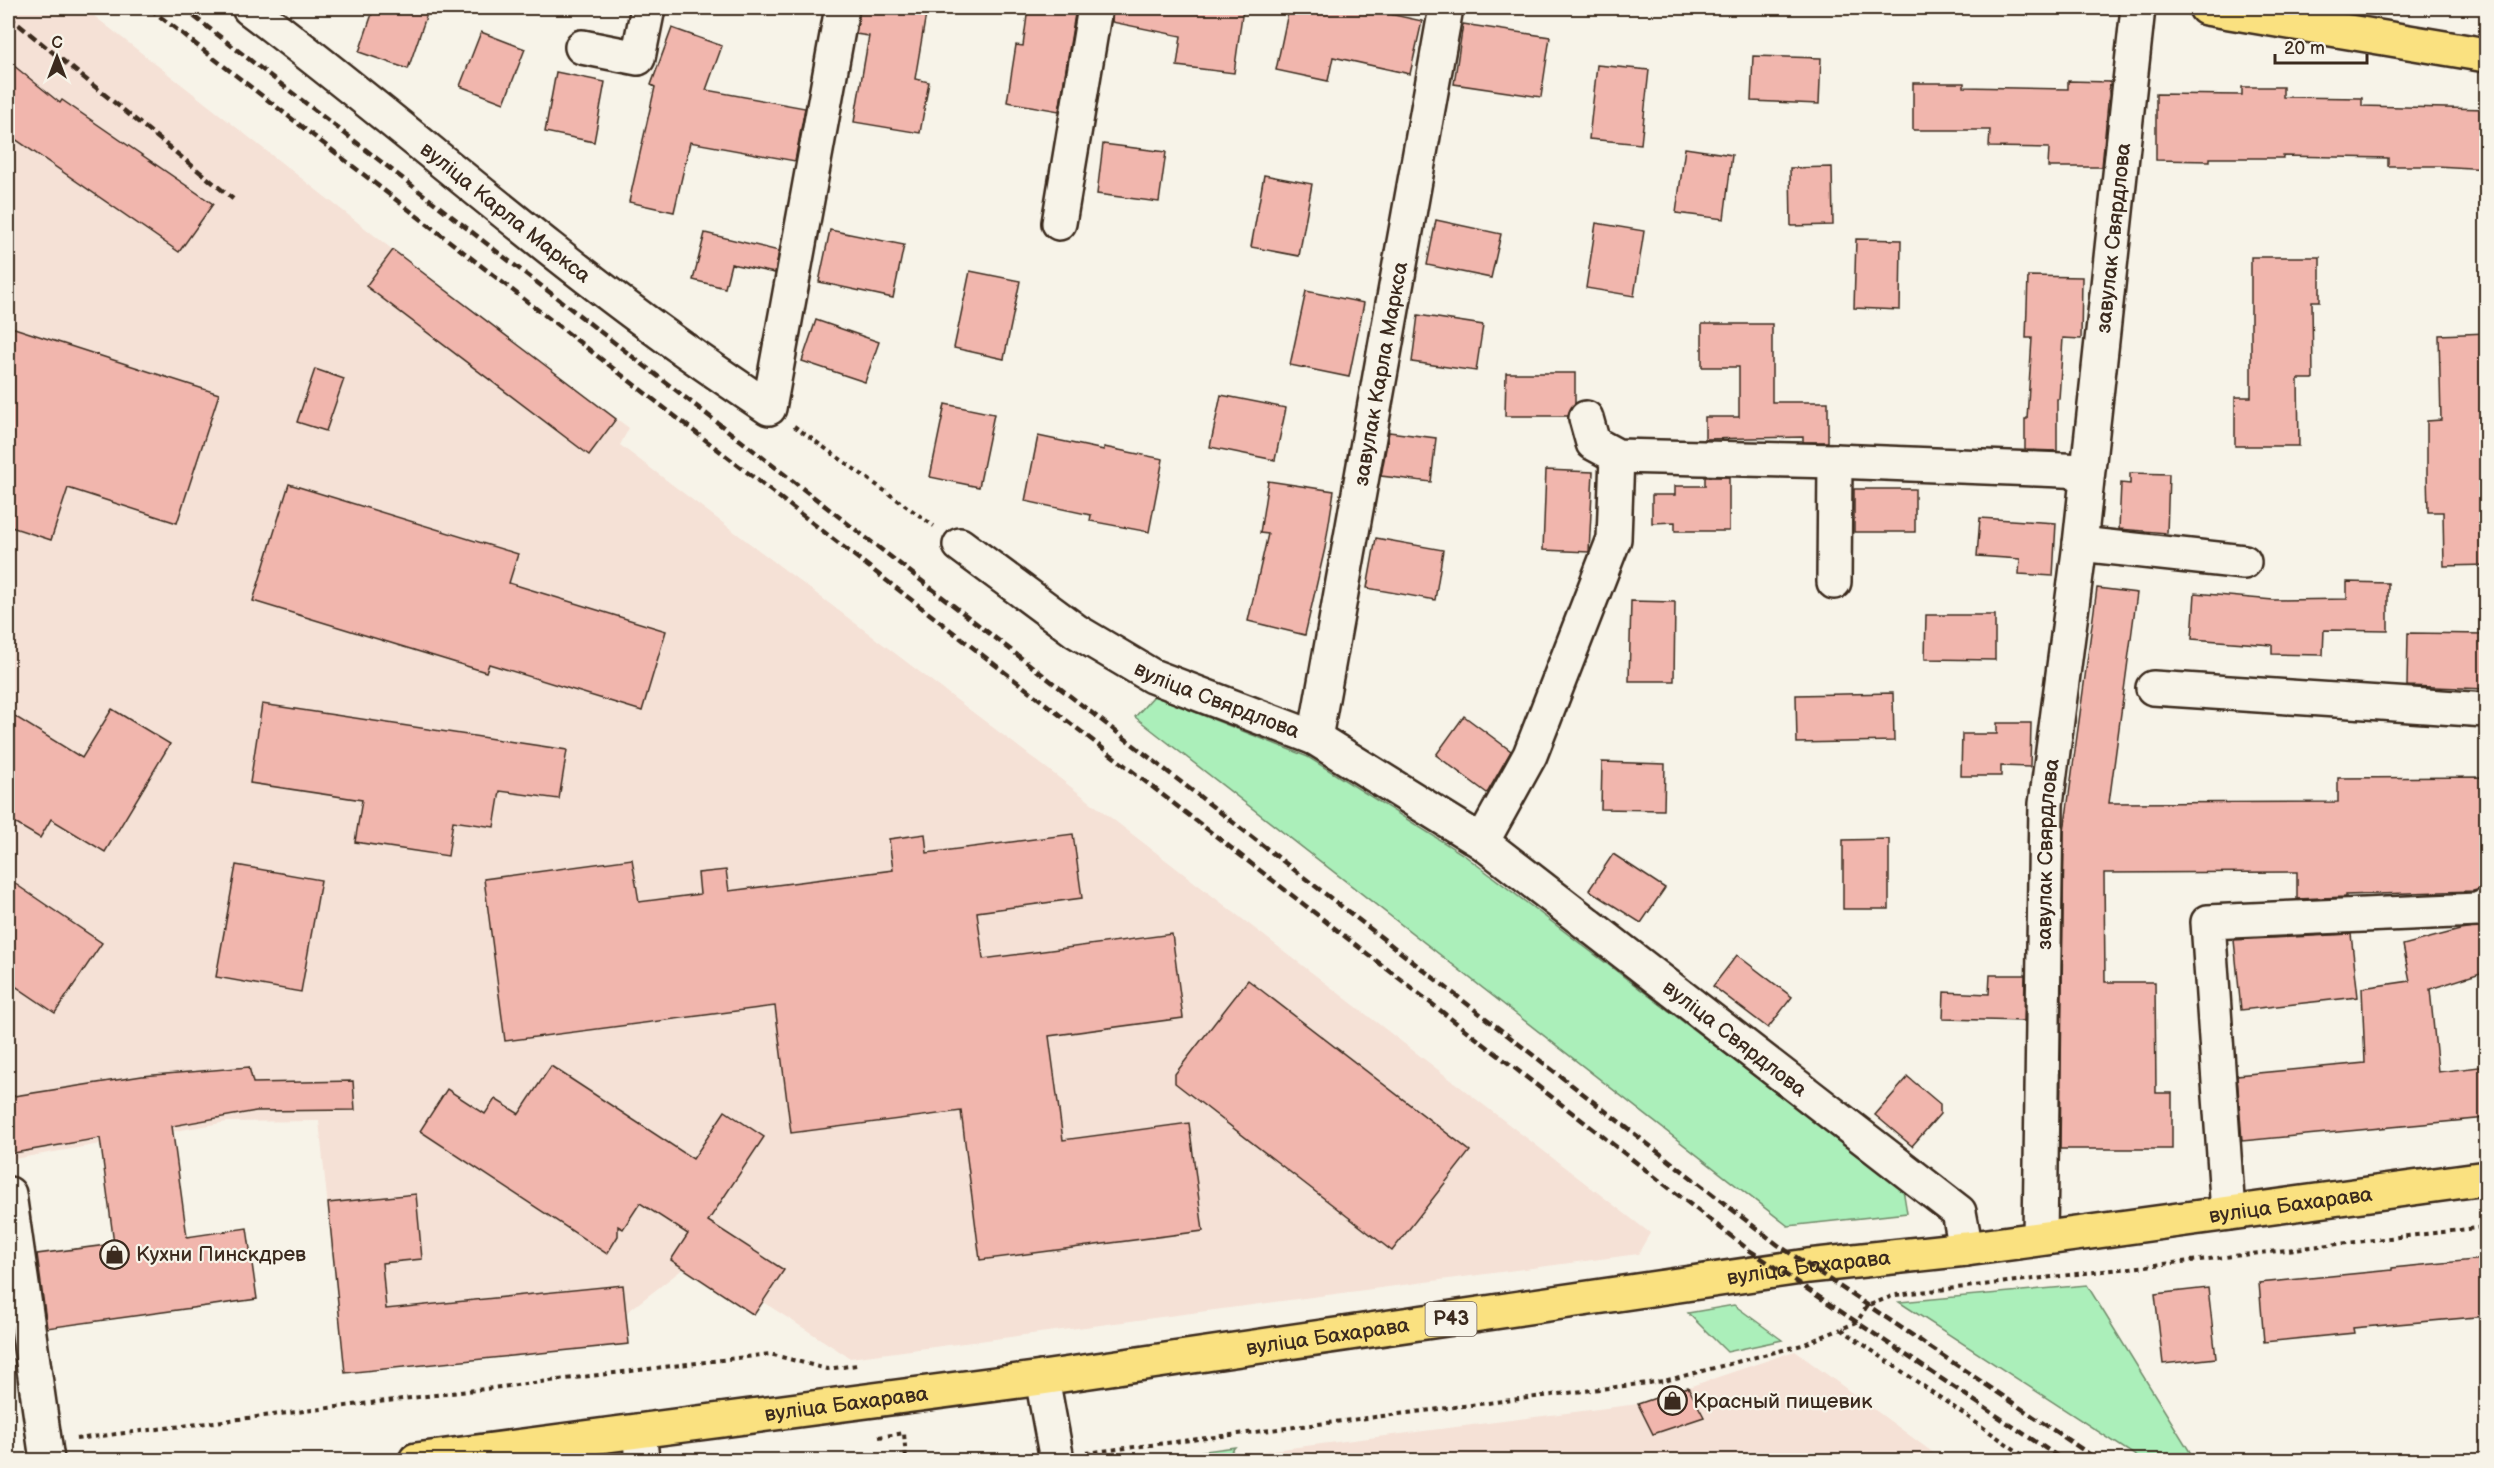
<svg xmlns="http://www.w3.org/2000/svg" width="2494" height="1468" font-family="'Balsamiq Sans',sans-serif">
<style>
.built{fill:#f5e1d6}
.green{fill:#abefba;stroke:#738c6c;stroke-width:1.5}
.building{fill:#f1b6ad;stroke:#3b2a1e;stroke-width:1.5}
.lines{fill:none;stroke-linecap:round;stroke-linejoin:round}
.minor-casing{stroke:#3b2a1e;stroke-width:38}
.major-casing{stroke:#3b2a1e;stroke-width:38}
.path{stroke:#3b2a1e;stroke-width:4;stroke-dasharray:4.5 4.5;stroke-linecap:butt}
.minor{stroke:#f7f3e8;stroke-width:33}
.major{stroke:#fae180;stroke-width:33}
.rail{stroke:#3b2a1e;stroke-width:4.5;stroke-dasharray:9 4.5;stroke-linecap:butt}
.labels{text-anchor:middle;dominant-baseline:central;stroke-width:4.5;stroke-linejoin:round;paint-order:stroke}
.shield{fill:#f7f3e8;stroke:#73665b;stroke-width:1.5}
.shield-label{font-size:20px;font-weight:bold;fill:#3b2a1e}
.street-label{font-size:21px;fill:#3b2a1e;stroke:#f7f3e8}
.poi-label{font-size:21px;fill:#3b2a1e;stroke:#f7f3e8;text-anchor:start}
</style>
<rect width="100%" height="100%" fill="#f7f3e8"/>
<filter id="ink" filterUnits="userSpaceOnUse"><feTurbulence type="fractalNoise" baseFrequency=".0167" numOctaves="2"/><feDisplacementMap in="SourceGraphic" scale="12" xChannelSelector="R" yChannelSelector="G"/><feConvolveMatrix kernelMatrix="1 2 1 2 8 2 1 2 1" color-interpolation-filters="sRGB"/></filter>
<g filter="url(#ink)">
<g class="built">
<path d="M8,8H84L393,250L629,428L620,445L1045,767L1650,1233L1638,1254L850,1358L763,1302L754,1315L684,1268L626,1313L629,1344L345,1373L319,1121L227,1122L8,1160Z"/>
<path d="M1795,1351L1943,1460H1267L1266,1451L1638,1404Z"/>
</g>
<g class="green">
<path d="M1154,696L1308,757L1464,855L1903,1189L1907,1213L1788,1226L1135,717Z"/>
<path d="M2087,1285L2195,1460H2142L1899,1302Z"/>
<path d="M1734,1305L1782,1340L1727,1352L1688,1313Z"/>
<path d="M1235,1447L1224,1460L1146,1459Z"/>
</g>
<g class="building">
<path d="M374,8H429L408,69L359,52Z"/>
<path d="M860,8H927L915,79L929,82L920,133L854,122L869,36L856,34Z"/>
<path d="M1028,8H1076L1059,111L1007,102L1016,45L1023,46Z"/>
<path d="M1113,8H1243L1234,73L1177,66L1181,36L1112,22Z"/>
<path d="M1289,8H1362L1422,21L1410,74L1333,57L1328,81L1276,70Z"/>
<path d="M1463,24L1550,37L1541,97L1454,84Z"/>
<path d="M672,28L722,46L706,90L805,108L795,161L690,142L674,212L629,202L655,87L651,85Z"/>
<path d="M481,32L525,49L504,103L460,86Z"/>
<path d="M1753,56L1821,58L1819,104L1751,101Z"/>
<path d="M8,61L60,103L62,100L213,204L179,252L8,134Z"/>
<path d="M1597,65L1649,70L1641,144L1589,139Z"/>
<path d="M556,72L605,82L594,142L545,132Z"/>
<path d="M2068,81L2110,82L2102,167H2048L2049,148L1989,147L1990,130H1913V83H1964V87L2068,89Z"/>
<path d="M2242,87H2283V97L2362,98V106L2487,109V169L2437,166H2388V158L2283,156V158H2210V161L2156,160V94L2242,95Z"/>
<path d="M1103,144L1166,152L1159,202L1097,194Z"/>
<path d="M1685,148L1732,155L1724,219L1676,213Z"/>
<path d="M1832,167L1833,225L1791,226L1790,168Z"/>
<path d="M1264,175L1312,184L1299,256L1251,247Z"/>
<path d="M1436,220L1501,234L1491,278L1427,265Z"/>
<path d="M1596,223L1644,231L1634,296L1586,288Z"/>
<path d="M830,230L904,245L893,298L819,282Z"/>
<path d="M705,233L779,251L775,273L731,264L725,288L693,280Z"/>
<path d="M1856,239L1901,240L1900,310L1854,308Z"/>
<path d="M393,250L616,419L589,455L366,286Z"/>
<path d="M2251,257H2320V301H2312L2313,379H2298L2299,446H2235V397H2251Z"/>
<path d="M970,271L1020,281L1004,359L954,348Z"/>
<path d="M2028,276L2082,277L2081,339L2063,338L2059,399H2057V451L2025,450V419H2027L2032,338H2026Z"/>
<path d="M1306,291L1364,303L1349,377L1290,365Z"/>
<path d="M1418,315L1483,325L1476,371L1412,362Z"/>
<path d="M816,320L879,342L865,382L802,361Z"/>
<path d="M1702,324H1772V402H1828V442H1803V437L1705,439V417H1739V367H1702Z"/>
<path d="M8,326L219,394L177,523L68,488L51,540L8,526Z"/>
<path d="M2487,333V565L2444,566L2443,512H2428L2427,473V421L2441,420L2439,335Z"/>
<path d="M315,369L344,379L326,431L297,422Z"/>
<path d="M1506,373H1575V403L1568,416H1505Z"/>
<path d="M1221,395L1286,408L1275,460L1210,447Z"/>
<path d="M945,404L994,414L979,487L930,477Z"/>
<path d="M1389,432L1436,438L1431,482L1381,476Z"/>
<path d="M1038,436L1104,450V447L1163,459L1149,532L1090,521L1091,515L1025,501Z"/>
<path d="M1546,470L1593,472L1589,552L1543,550Z"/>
<path d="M2130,473L2169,474L2167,533L2119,529L2121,483L2130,484Z"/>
<path d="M1705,477H1729V531H1675V522L1652,523V495H1675V486H1705Z"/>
<path d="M1268,481L1334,491L1325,548L1305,635L1248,621L1268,534L1260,533Z"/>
<path d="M289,484L518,554L509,583L666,631L642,711L489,664L486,672L253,601Z"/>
<rect x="1854" y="489" width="61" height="43"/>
<path d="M1980,518L2056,523L2053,576L2019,574L2020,559L1977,556Z"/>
<path d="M1376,538L1443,550L1435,600L1367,588Z"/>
<path d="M2347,582L2388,583V631L2324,630L2323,655L2272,654V645L2192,639L2195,593L2273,600L2347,599Z"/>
<path d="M2097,588L2137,593L2109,803L2338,802V778L2487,777L2485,888L2473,891L2346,895V897L2297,899V872L2104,873L2105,982H2155L2156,1093H2172V1149H2060L2064,832Z"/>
<path d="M1631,601L1675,602L1674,681H1629Z"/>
<path d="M1926,615H1995V660L1925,659Z"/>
<path d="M2408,633L2487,634V689L2407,686Z"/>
<path d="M1893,693L1894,741L1797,743L1796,695Z"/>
<path d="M262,704L567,750L559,799L500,791L494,827L453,821L448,856L355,842L362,800L250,783Z"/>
<path d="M112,709L170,744L105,852L51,819L40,838L8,819V712L82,758Z"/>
<path d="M1464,716L1511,751L1487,793L1436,755Z"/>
<path d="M1997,723H2031L2030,767L2001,766V776H1961L1962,734H1997Z"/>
<path d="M1602,762L1665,764L1664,810L1601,809Z"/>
<path d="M925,834L927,853L1073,834L1082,898L977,912L983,959L1172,934L1183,1018L1049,1036L1063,1140L1189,1123L1203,1231L980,1260L961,1111L791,1133L775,1006L505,1041L484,879L632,859L639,902L700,894L698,873L726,870L729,891L893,870L889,839Z"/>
<path d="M1889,839V909H1843V840Z"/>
<path d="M1613,854L1665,888L1641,923L1589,890Z"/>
<path d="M236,865L321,880L301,992L216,977Z"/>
<path d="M8,879L102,943L55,1013L8,981Z"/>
<path d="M2487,926V971L2430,989L2438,1072L2487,1066V1118L2242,1141L2237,1075L2365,1063L2362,988L2410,981L2403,945L2460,930Z"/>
<path d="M2351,934L2358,997L2241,1010L2234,940Z"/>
<path d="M1737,955L1792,997L1768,1028L1713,986Z"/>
<path d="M1990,975H2025L2024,1021L1943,1019L1944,992L1989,994Z"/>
<path d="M1248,980L1470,1151L1392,1251L1175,1083V1074Z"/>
<path d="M551,1066L693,1159L725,1111L764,1137L708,1221L784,1270L754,1315L671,1260L688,1234L640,1203L623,1229L618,1226V1236L607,1254L420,1131L447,1089L485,1114L495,1099L519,1114Z"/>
<path d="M249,1067L253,1083L353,1081L355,1110L256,1111L172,1126L187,1237L247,1228L257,1299L47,1328L37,1254L114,1244L100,1138L8,1154V1097L142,1076Z"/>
<path d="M1908,1077L1940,1104V1114L1912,1146L1875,1115Z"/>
<path d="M416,1194L422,1259L382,1263L386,1309L623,1285L629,1344L345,1373L328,1203Z"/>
<path d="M2484,1259L2487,1316L2353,1328L2354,1333L2264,1342L2259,1283L2392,1270V1268Z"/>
<path d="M2208,1288L2216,1358L2163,1364L2155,1294Z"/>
<path d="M1688,1387L1704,1417L1653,1434L1638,1404Z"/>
</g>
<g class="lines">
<defs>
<g id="minor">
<path id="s1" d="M249,8C391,115 524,234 668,338C701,362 735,385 769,408L842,8"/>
<path d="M582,47L638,58L648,8"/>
<path d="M1059,223L1095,8"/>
<path d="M1586,418L1593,443L1617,456L1835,461L2087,471"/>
<path d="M2080,544L2244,562"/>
<path id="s2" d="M960,545L1076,631L1152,676L1315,738L1482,842L1959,1212L1966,1249"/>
<path d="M1834,582L1835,461"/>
<path d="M2153,688L2486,710"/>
<path id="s3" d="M1315,738L1446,8"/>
<path d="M1482,842L1530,755L1614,539L1617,456"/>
<path d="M9,1194L47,1460"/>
<path d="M2228,1213L2208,922L2477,910L2486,906"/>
<path id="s4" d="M2040,1238L2046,804L2080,544L2138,8"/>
<path d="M1042,1378L1057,1460"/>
<path d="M639,1431L642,1460"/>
</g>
<g id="major">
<path d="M2206,8L2486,55"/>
<path id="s5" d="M416,1460L1042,1378L1808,1266L1966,1249L2486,1178"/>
</g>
</defs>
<use href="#minor" class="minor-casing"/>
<use href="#major" class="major-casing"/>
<g class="path">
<path d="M794,426L934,526"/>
<path d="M879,1437L904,1433L906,1460"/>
<path d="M76,1439L770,1354L827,1369L857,1365"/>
<path d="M1086,1453L1664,1381L1802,1345L1841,1329"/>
<path d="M2030,1460L1841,1329L1857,1322L1867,1306L1895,1295L2486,1227"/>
</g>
<use href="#minor" class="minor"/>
<use href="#major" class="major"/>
<g class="rail">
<path d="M149,8L1749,1250L2063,1460"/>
<path d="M183,8L1778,1245L2098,1460"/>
<path d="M8,16L233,199"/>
</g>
</g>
</g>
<defs>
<symbol id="shop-ring" viewBox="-11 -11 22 22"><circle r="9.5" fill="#f7f3e8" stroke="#3b2a1e" stroke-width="1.5"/><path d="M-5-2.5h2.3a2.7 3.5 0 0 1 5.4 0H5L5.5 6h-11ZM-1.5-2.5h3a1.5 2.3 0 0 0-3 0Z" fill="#3b2a1e"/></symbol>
</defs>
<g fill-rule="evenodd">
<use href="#shop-ring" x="98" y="1238" width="33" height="33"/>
<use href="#shop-ring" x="1656" y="1384" width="33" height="33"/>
</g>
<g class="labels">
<rect class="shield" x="1425.5" y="1302" width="51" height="34" rx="4.5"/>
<g class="shield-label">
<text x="1451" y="1319">Р43</text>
</g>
<g class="street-label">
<text stroke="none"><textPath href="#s1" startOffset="328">вуліца Карла Маркса</textPath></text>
<text stroke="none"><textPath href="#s4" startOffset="1004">завулак Свярдлова</textPath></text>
<text stroke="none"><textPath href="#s3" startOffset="370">завулак Карла Маркса</textPath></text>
<text stroke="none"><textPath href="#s2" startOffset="302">вуліца Свярдлова</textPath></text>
<text stroke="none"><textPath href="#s4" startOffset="384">завулак Свярдлова</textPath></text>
<text stroke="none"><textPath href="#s2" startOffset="924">вуліца Свярдлова</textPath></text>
<text stroke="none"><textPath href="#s5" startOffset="1892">вуліца Бахарава</textPath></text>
<text stroke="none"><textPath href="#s5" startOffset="1406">вуліца Бахарава</textPath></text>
<text stroke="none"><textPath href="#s5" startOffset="920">вуліца Бахарава</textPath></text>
<text stroke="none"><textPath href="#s5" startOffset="434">вуліца Бахарава</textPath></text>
</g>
<g class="poi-label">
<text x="136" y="1254">Кухни Пинскдрев</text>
<text x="1693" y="1401">Красный пищевик</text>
</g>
</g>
<rect width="2494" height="1468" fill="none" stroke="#f7f3e8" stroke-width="30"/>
<rect x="15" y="15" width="2464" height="1438" fill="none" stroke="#3b2a1e" stroke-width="2" filter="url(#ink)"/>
<g transform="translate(57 57)" stroke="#f7f3e8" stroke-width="4.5" paint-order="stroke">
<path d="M0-4.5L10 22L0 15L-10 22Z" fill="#3b2a1e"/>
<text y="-9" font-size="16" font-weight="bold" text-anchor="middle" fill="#3b2a1e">С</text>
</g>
<path d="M2275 54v9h92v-9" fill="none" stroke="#3b2a1e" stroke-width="3"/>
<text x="2284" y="54" font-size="18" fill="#3b2a1e" stroke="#f7f3e8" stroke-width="4.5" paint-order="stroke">20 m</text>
</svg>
